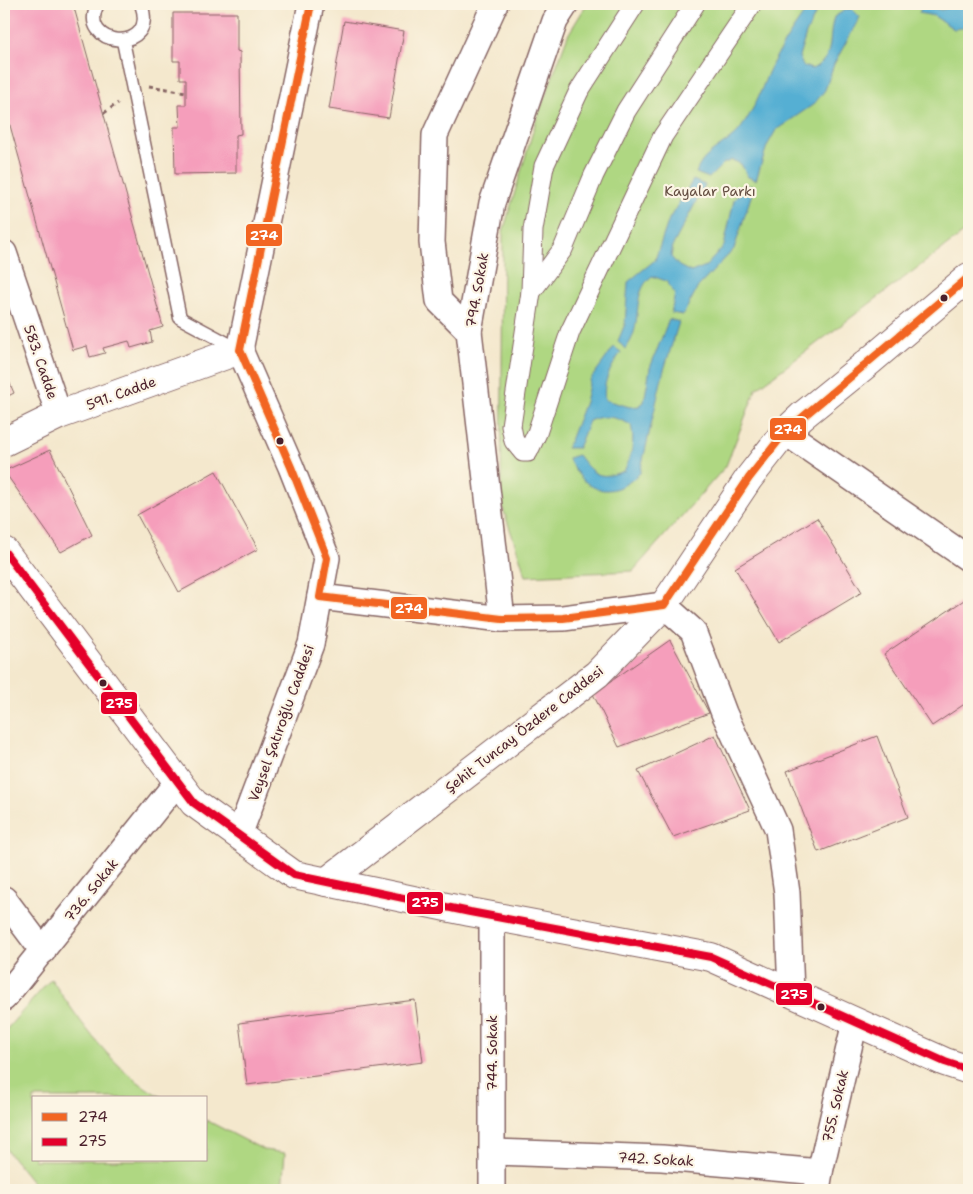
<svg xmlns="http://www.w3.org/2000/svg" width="973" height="1194" font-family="'Shantell Sans',sans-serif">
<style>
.green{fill:#afd782;stroke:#7c7b56}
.water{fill:#55afd3;stroke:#50677f}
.building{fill:#f59ebb}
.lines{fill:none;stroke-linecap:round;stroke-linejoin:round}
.service-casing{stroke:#866564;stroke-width:15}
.pedestrian-casing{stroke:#866564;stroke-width:21}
.minor-casing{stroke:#866564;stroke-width:28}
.tertiary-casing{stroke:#866564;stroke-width:30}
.path{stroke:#866564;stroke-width:3;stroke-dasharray:4 4;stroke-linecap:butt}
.service{stroke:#fff;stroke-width:12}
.pedestrian{stroke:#fff;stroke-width:19}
.minor{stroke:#fff;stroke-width:25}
.tertiary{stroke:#fff;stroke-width:28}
.bus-1-casing{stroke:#fcf5e5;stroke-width:11}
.bus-2-casing{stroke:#fcf5e5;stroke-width:11}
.bus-1{stroke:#f26522;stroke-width:8}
.bus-2{stroke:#e4002b;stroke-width:8}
.bus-dot{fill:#4a1f2b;stroke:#fcf5e5;stroke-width:2}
.labels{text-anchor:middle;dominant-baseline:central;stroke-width:4.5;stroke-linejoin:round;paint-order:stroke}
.park-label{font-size:14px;fill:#634d41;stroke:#fcf5e5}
.street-label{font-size:14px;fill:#4a1f2b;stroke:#fcf5e5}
.line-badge{stroke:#fcf5e5;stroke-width:2}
.badge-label{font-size:14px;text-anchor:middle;font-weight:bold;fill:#fff}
</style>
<rect width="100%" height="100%" fill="#fcf5e5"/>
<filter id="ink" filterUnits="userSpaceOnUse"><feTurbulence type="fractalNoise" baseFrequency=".02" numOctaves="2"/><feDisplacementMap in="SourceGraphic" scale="10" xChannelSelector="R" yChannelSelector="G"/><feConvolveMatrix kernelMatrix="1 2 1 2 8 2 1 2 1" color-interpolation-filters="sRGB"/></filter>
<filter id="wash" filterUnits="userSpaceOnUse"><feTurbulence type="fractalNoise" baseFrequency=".0096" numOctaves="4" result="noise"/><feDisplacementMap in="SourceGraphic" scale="20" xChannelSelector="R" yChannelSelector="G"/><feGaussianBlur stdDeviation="1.12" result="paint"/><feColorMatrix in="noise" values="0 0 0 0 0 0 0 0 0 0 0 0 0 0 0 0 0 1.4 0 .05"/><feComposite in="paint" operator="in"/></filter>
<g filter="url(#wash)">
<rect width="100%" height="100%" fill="#f4e8cd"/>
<g class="green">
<path d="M587,4H969V229L756,389L726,466L633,571L526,576L501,503L503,232L536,121L568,35Z"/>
<path d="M51,979C82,1024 114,1072 163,1098H34V1160H206V1120L264,1150L285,1153L282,1190H39L4,1147V1032Z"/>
</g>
<g class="water">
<path d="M811,4H820L806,34L799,57L803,66L812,69C836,57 827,40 834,17L847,9H852L860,17L834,64L825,90L814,104L776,130L767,146L756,180L748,177L741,164L732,160L723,164L709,178L696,173C704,150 728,146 741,128C754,110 760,93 768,73C779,49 795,26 811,4Z"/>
<path d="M923,4L941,10L960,4H969V27L954,29L934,16L919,13Z"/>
<path d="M693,180L705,185L673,245L671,257L679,266L691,272L706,266L724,246L734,200L747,185L754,187L734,249L698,287L683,315L671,313L675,294L666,281L652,276C629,294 645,327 625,349L618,341L625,324L628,282L655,260L669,219Z"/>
<path d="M669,319L679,322L663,373L640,473C610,502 585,492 568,458L578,455C594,476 600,480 624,471C632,456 635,441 631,425C616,417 605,414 589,421L578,448H567L585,402L590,380L614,347L621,352C611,368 602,381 605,400L630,407L639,406L644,402L650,368Z"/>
</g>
<g id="blocks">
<g class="building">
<path d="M4,4H73L163,327L150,331L152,342L131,348L129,341L103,348L105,353L90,357L87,346L73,350L4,104Z"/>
<path d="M173,13H237V51L240,52L241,134L236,135V173L175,174L174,127H180L179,105H186V79H180V61H173Z"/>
<path d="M344,21L404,31L389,118L329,109Z"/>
<path d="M4,370L14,393L4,398Z"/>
<path d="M50,450L92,535L61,552L4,471Z"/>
<path d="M216,471L258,549L179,592L137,515Z"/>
<path d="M817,518L862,592L779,642L735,568Z"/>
<path d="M964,600L969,607V701L932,726L884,654Z"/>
<path d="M670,640L709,713L619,747L593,694Z"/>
<path d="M715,735L750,810L673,837L638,771Z"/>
<path d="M877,736L908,817L818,852L787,771Z"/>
<path d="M415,1000L423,1062L247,1085L239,1023Z"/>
</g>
</g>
</g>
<g filter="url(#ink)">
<use href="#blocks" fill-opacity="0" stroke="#866564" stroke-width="1"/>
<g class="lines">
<defs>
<g id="service">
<path d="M98,4C75,47 160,56 141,4"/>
<path d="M123,41L180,318L238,349"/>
</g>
<g id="pedestrian">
<path d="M635,4L579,91L544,166L533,230L531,292L511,426L514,441L523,452H528L537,433L570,332L663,136L752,4"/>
<path d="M531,292L563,249L594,175L626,111L695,4"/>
</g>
<g id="minor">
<path d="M4,253L59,415"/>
<path d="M469,331L439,301L432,242L435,135L495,4"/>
<path d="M785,432L969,559"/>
<path d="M320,597L502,619L563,618L664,605L693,631L724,713L778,830L787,893L791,993"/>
<path d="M502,619L469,331L492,203L555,21L566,4"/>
<path d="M239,835L311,644L327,558L291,467L240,350L311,4"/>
<path d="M4,899L43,951"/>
<path d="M492,917V1190"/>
<path d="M4,998L178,781"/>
<path d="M492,1152L662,1158L820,1172"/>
<path d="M817,1190L820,1172L855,1022"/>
</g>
<g id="tertiary">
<path d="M4,442L59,415L240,350"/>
<path d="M4,551L194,803L294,875L470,912L711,957L945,1062L969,1070"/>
<path d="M326,882L597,674L664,605L749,478L785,432L802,416L870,361L969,277"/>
</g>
</defs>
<use href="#service" class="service-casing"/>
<use href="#pedestrian" class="pedestrian-casing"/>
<use href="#minor" class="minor-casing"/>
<use href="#tertiary" class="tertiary-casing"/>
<g class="path">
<path d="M149,86L186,92"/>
<path d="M104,113L118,103"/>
</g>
<use href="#service" class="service"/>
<use href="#pedestrian" class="pedestrian"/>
<use href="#minor" class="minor"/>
<use href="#tertiary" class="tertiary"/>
<defs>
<path id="bus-1" d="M311,4L240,350L291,467L327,558L320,597L502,619L563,618L664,605L749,478L785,432L969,277"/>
<path id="bus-2" d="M4,551L194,803L294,875L470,912L711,957L945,1062L969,1070"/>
</defs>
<use href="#bus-1" class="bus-1-casing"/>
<use href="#bus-2" class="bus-2-casing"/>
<use href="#bus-1" class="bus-1"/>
<use href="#bus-2" class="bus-2"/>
</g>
</g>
<g class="bus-dot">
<circle cx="944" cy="298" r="4.5"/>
<circle cx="280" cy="441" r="4.5"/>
<circle cx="103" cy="683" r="4.5"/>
<circle cx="821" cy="1007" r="4.5"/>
</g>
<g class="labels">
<g class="park-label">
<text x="710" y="191">Kayalar Parkı</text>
</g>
<g class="street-label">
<text transform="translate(477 290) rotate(-80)">794. Sokak</text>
<text transform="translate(41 362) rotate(71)">583. Cadde</text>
<text transform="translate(121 393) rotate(-20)">591. Cadde</text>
<text transform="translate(281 723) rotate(-70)">Veysel Şatıroğlu Caddesi</text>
<text transform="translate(524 729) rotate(-38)">Şehit Tuncay Özdere Caddesi</text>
<text transform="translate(91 890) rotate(-51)">736. Sokak</text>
<text transform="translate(492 1053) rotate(-90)">744. Sokak</text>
<text transform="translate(835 1106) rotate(-77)">755. Sokak</text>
<text transform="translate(656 1159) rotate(3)">742. Sokak</text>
</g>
</g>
<g class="line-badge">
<rect x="245" y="223" width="38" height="24" rx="5" fill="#f26522"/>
<rect x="769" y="417" width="38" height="24" rx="5" fill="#f26522"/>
<rect x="390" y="596" width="38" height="24" rx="5" fill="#f26522"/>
<rect x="100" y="691" width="38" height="24" rx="5" fill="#e4002b"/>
<rect x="406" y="891" width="38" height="24" rx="5" fill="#e4002b"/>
<rect x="775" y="982" width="38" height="24" rx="5" fill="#e4002b"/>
</g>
<g class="badge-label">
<text x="264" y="240">274</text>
<text x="788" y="434">274</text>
<text x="409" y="613">274</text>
<text x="119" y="708">275</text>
<text x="425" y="907">275</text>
<text x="794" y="999">275</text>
</g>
<rect width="973" height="1194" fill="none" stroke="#fcf5e5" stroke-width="20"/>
<rect x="32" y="1096" width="175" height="65" fill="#fcf5e5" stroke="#b59f9b"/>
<rect x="42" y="1113" width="25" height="8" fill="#f26522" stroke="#b59f9b"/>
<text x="78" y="1122" font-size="15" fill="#4a1f2b">274</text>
<rect x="42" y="1138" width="25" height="8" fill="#e4002b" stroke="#b59f9b"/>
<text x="78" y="1146" font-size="15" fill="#4a1f2b">275</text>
</svg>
